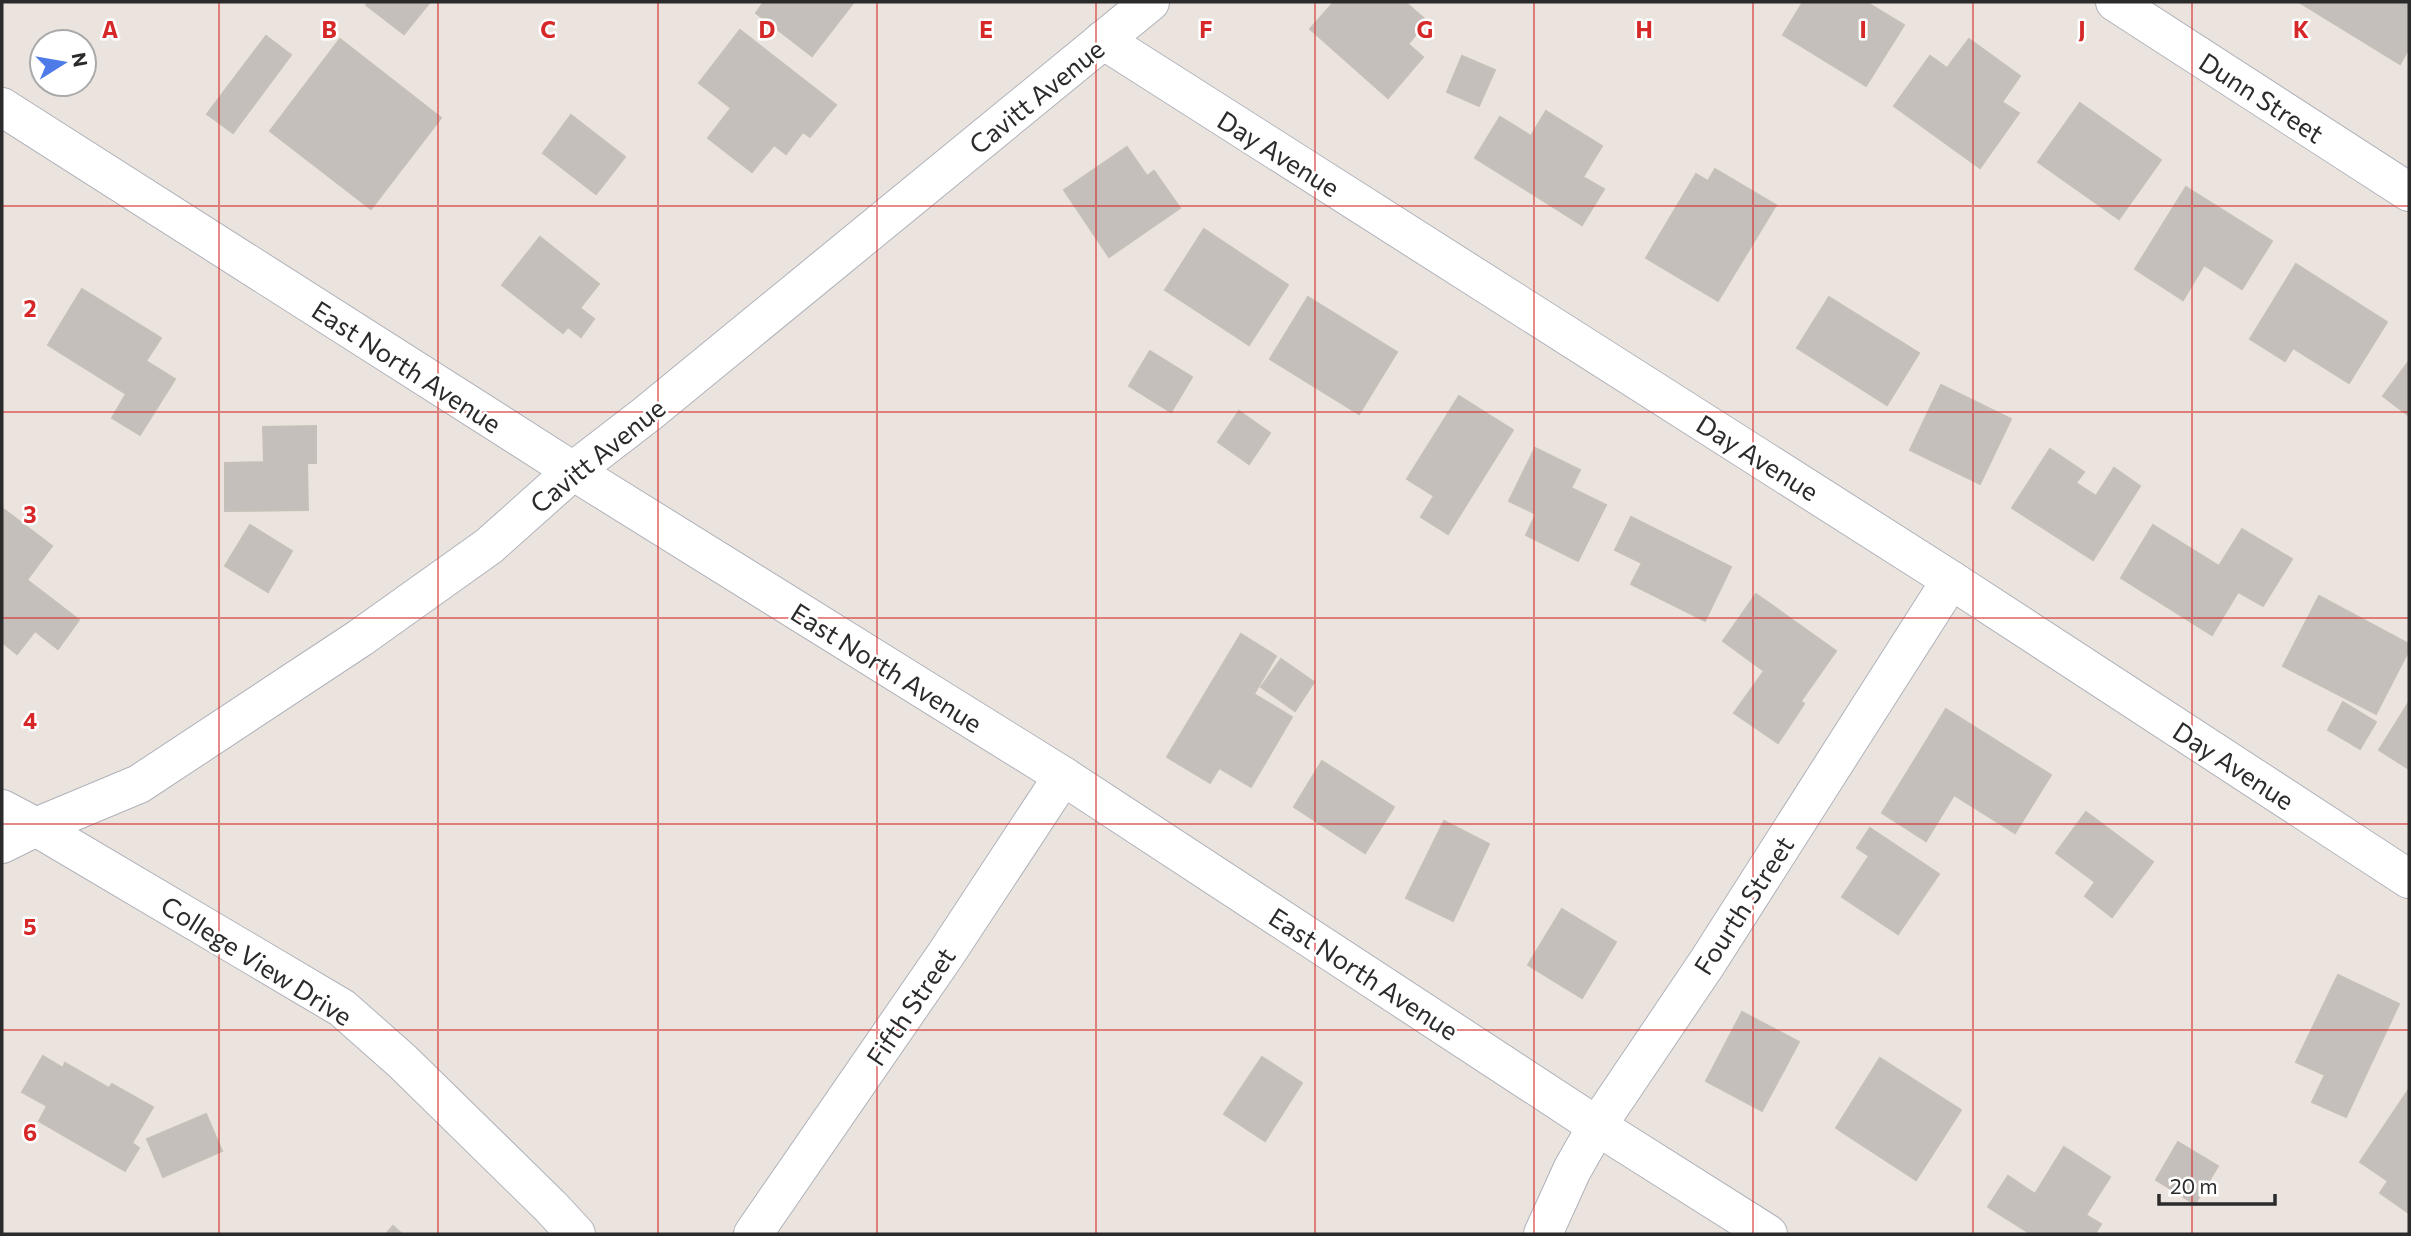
<svg xmlns="http://www.w3.org/2000/svg" width="2411" height="1236" font-family="Commissioner,sans-serif">
<style>
.building{fill:#c4bfba;stroke:#c6c0b8;stroke-width:2}
.lines{fill:none;stroke-linecap:round;stroke-linejoin:round}
.minor-casing{stroke:#afb2ba;stroke-width:40}
.minor{stroke:#fff;stroke-width:38}
.grid{fill:none;stroke:#d62828;stroke-width:2;stroke-opacity:0.55}
.labels{text-anchor:middle;dominant-baseline:central;stroke-width:5;stroke-linejoin:round;paint-order:stroke}
.street-label{font-size:26px;fill:#2b2b2b;stroke:#fff}
.grid-label{font-size:23px;text-anchor:middle;font-weight:bold;fill:#d62828;stroke:#fff;stroke-width:5;stroke-linejoin:round;paint-order:stroke}
</style>
<rect width="100%" height="100%" fill="#ebe4de"/>
<g class="building">
<path d="M369,2H430L404,34L366,5Z"/>
<path d="M764,2H852L853,3L812,56L756,13Z"/>
<path d="M1334,2H1405L1427,21L1408,44L1423,57L1388,98L1310,29Z"/>
<path d="M1803,2H1866L1904,25L1866,86L1783,35Z"/>
<path d="M2299,2H2409V48L2400,64Z"/>
<path d="M740,30L836,105L810,137L803,132L786,154L774,145L752,172L708,138L731,108L699,83Z"/>
<path d="M266,36L291,55L233,133L207,114Z"/>
<path d="M340,39L441,118L371,209L270,131Z"/>
<path d="M1969,39L2020,76L2002,102L2019,113L1980,168L1894,106L1930,56L1947,68Z"/>
<path d="M1462,56L1495,70L1479,106L1447,92Z"/>
<path d="M2080,103L2161,160L2119,219L2038,162Z"/>
<path d="M1546,111L1602,146L1583,177L1604,189L1582,225L1475,158L1500,117L1531,136Z"/>
<path d="M571,115L625,157L596,194L543,153Z"/>
<path d="M1127,147L1147,176L1154,171L1180,208L1109,257L1064,190Z"/>
<path d="M1715,169L1776,205L1718,301L1646,258L1696,174L1708,181Z"/>
<path d="M2186,187L2272,241L2242,289L2204,265L2183,300L2135,269Z"/>
<path d="M1204,229L1288,285L1249,345L1165,290Z"/>
<path d="M540,237L599,284L580,308L594,319L581,337L568,327L563,333L502,285Z"/>
<path d="M2296,264L2387,322L2349,383L2293,348L2285,361L2250,339Z"/>
<path d="M82,289L161,338L146,361L175,379L140,435L112,418L126,394L48,345Z"/>
<path d="M1308,297L1397,352L1359,414L1270,359Z"/>
<path d="M1829,297L1919,353L1887,405L1797,348Z"/>
<path d="M1150,351L1192,377L1171,412L1129,386Z"/>
<path d="M2409,361V416L2383,396Z"/>
<path d="M1941,385L2011,419L1980,484L1910,450Z"/>
<path d="M1459,396L1513,430L1448,534L1421,517L1434,496L1407,479Z"/>
<path d="M1239,411L1270,433L1249,464L1218,442Z"/>
<path d="M316,426V463H307L308,510L225,511V463L264,462L263,427Z"/>
<path d="M1535,448L1580,470L1571,488L1606,505L1578,561L1526,535L1536,514L1509,501Z"/>
<path d="M2050,449L2084,472L2076,483L2096,496L2114,468L2140,486L2093,560L2012,508Z"/>
<path d="M2,508L52,546L27,580L79,620L58,649L35,631L17,654L2,642Z"/>
<path d="M1631,517L1731,567L1705,621L1631,584L1642,563L1615,550Z"/>
<path d="M250,525L292,551L268,592L225,566Z"/>
<path d="M2153,525L2219,566L2242,529L2292,559L2263,606L2238,592L2212,635L2121,578Z"/>
<path d="M1756,594L1836,651L1801,701L1804,704L1778,743L1734,713L1764,671L1723,641Z"/>
<path d="M2319,596L2409,644V650L2376,714L2283,666Z"/>
<path d="M1241,634L1276,656L1254,694L1292,717L1251,787L1219,768L1210,783L1167,757Z"/>
<path d="M1281,659L1314,682L1295,711L1261,687Z"/>
<path d="M2343,702L2376,722L2360,749L2328,730Z"/>
<path d="M2409,702V769L2379,750Z"/>
<path d="M1946,709L2051,775L2015,833L1954,795L1926,841L1882,813Z"/>
<path d="M1322,761L1394,807L1365,853L1294,807Z"/>
<path d="M2086,812L2153,862L2112,917L2085,896L2095,882L2056,853Z"/>
<path d="M1444,821L1489,844L1453,921L1406,898Z"/>
<path d="M1870,828L1939,874L1898,934L1842,897L1869,856L1857,848Z"/>
<path d="M1562,909L1616,942L1582,998L1528,965Z"/>
<path d="M2338,975L2399,1004L2346,1117L2312,1102L2325,1075L2296,1062Z"/>
<path d="M1742,1012L1799,1042L1762,1111L1706,1081Z"/>
<path d="M43,1056L63,1068L65,1063L109,1088L112,1084L153,1107L132,1143L139,1148L125,1171L39,1121L47,1106L22,1092Z"/>
<path d="M1262,1057L1302,1083L1265,1141L1224,1114Z"/>
<path d="M1880,1058L1961,1110L1916,1180L1836,1128Z"/>
<path d="M2409,1089V1213L2380,1193L2388,1181L2360,1162Z"/>
<path d="M206,1114L222,1151L163,1177L147,1139Z"/>
<path d="M2178,1142L2218,1166L2195,1204L2156,1180Z"/>
<path d="M2064,1147L2110,1177L2086,1215L2101,1224L2095,1234H2031L1988,1207L2008,1176L2035,1194Z"/>
<path d="M393,1226L402,1234H386Z"/>
</g>
<g class="lines">
<defs>
<g id="minor">
<path d="M2115,2L2409,192"/>
<path d="M1103,40L1951,580L2409,879"/>
<path d="M2,107L573,471L1063,776L1597,1126L1768,1234"/>
<path d="M2,809L36,827L342,1008L402,1061L551,1207L576,1234"/>
<path d="M2,844L36,827L139,784L360,638L489,546L573,471L647,414L1150,2"/>
<path d="M753,1234L946,954L1063,776"/>
<path d="M1543,1234L1572,1170L1597,1126L1707,963L1951,580"/>
</g>
</defs>
<use href="#minor" class="minor-casing"/>
<use href="#minor" class="minor"/>
</g>
<path class="grid" d="M219,2V1234M438,2V1234M658,2V1234M877,2V1234M1096,2V1234M1315,2V1234M1534,2V1234M1753,2V1234M1973,2V1234M2192,2V1234M2,206H2409M2,412H2409M2,618H2409M2,824H2409M2,1030H2409"/>
<g class="labels">
<g class="street-label">
<text transform="translate(1036 96) rotate(-39)">Cavitt Avenue</text>
<text transform="translate(2262 97) rotate(33)">Dunn Street</text>
<text transform="translate(1279 153) rotate(32)">Day Avenue</text>
<text transform="translate(407 366) rotate(33)">East North Avenue</text>
<text transform="translate(597 455) rotate(-39)">Cavitt Avenue</text>
<text transform="translate(1758 457) rotate(32)">Day Avenue</text>
<text transform="translate(887 667) rotate(32)">East North Avenue</text>
<text transform="translate(2234 765) rotate(33)">Day Avenue</text>
<text transform="translate(1743 905) rotate(-57)">Fourth Street</text>
<text transform="translate(257 960) rotate(32)">College View Drive</text>
<text transform="translate(1364 973) rotate(33)">East North Avenue</text>
<text transform="translate(910 1006) rotate(-56)">Fifth Street</text>
</g>
</g>
<g class="grid-label">
<text x="110" y="38">A</text>
<text x="329" y="38">B</text>
<text x="548" y="38">C</text>
<text x="767" y="38">D</text>
<text x="986" y="38">E</text>
<text x="1206" y="38">F</text>
<text x="1425" y="38">G</text>
<text x="1644" y="38">H</text>
<text x="1863" y="38">I</text>
<text x="2082" y="38">J</text>
<text x="2301" y="38">K</text>
<text x="30" y="317">2</text>
<text x="30" y="523">3</text>
<text x="30" y="729">4</text>
<text x="30" y="935">5</text>
<text x="30" y="1141">6</text>
</g>
<rect width="2411" height="1236" fill="none" stroke="#2b2b2b" stroke-width="7"/>
<g transform="translate(63 63) rotate(79)"><circle r="33" fill="#ffffff" stroke="#aaaaaa" stroke-width="2"/>
<path d="M0-5L12 26L0 18L-12 26Z" fill="#4f7be8"/>
<text y="-10" font-size="19" font-weight="bold" text-anchor="middle" fill="#2b2b2b">N</text>
</g>
<path d="M2159 1194v10h116v-10" fill="none" stroke="#2b2b2b" stroke-width="3.5"/>
<text x="2170" y="1194" font-size="21" fill="#2b2b2b" stroke="#ffffff" stroke-width="5" paint-order="stroke">20 m</text>
</svg>
